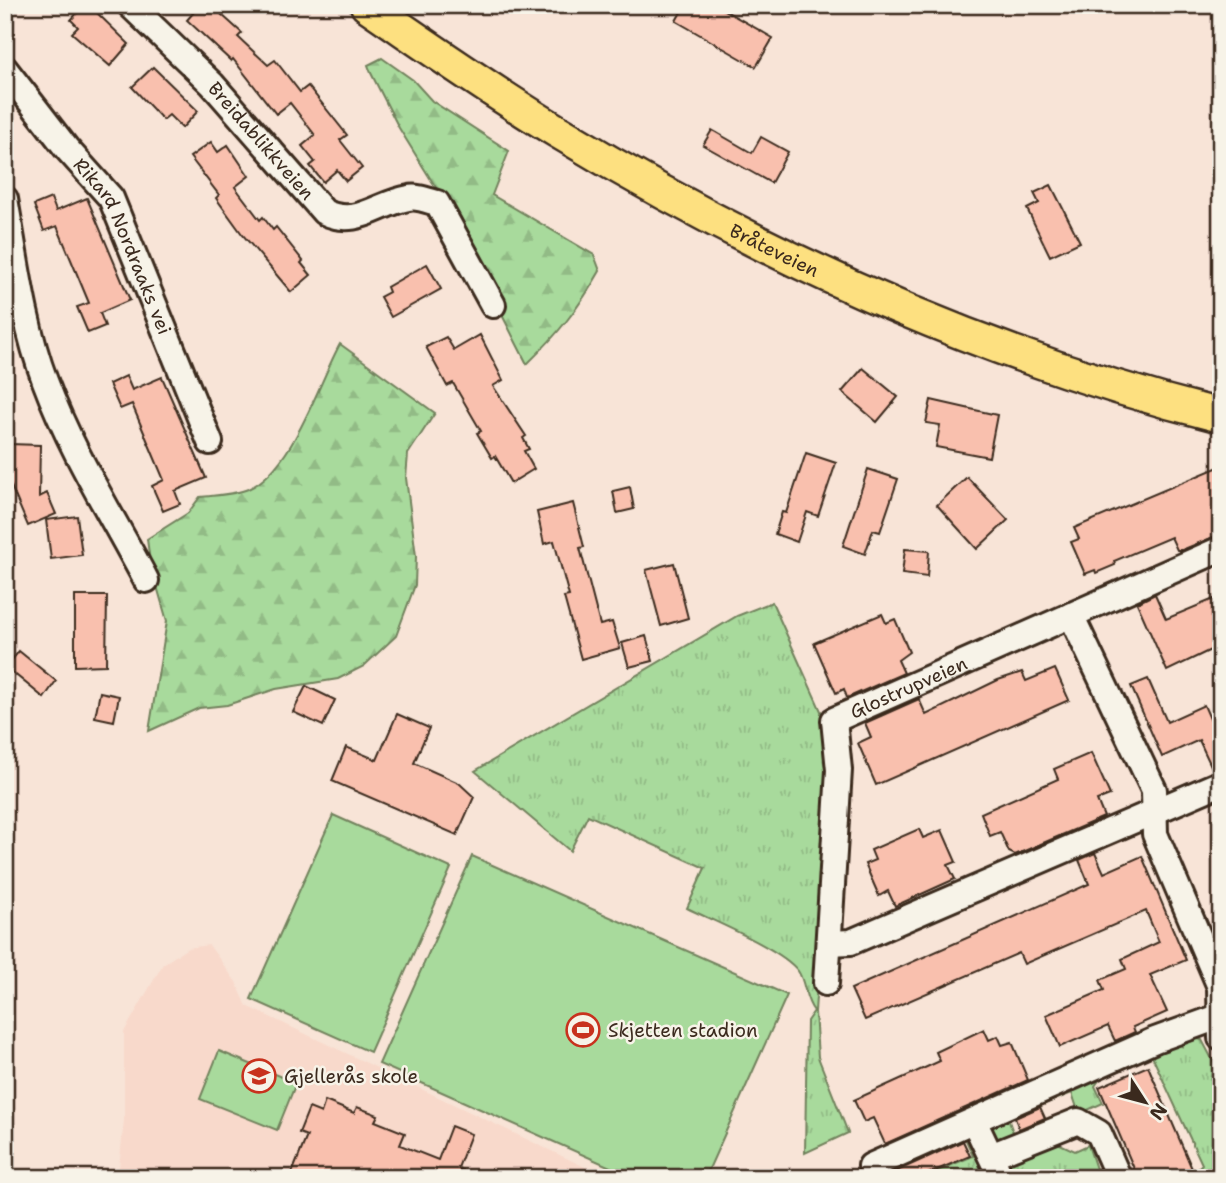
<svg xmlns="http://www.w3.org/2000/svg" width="1226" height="1183" font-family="'Shantell Sans',sans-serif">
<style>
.built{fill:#f8d9cb}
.grass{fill:url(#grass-tufts);stroke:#72825d;stroke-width:2}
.forest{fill:url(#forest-firs);stroke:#72825d;stroke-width:2}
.garden{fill:#a8da9c;stroke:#72825d;stroke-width:2}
.building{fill:#f9c0ae;stroke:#3b2a1e;stroke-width:2}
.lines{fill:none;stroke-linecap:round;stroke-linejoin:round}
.minor-casing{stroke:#3b2a1e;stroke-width:30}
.major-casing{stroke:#3b2a1e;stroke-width:37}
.minor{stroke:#f7f3e8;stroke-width:24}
.major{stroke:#fde080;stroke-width:32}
.labels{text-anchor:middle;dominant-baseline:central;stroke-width:5;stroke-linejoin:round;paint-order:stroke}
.street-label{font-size:19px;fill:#3b2a1e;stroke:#f7f3e8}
.poi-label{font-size:19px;fill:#3b2a1e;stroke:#f7f3e8;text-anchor:start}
</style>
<defs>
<pattern id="grass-tufts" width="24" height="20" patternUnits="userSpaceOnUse" patternTransform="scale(1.75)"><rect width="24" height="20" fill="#a8da9c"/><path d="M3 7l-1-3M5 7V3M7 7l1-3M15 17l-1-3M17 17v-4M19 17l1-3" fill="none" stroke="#92bb86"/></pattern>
<pattern id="forest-firs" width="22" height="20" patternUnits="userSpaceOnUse" patternTransform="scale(1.75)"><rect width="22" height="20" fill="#a8da9c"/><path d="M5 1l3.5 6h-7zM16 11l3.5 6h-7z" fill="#92bb86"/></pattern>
</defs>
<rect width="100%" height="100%" fill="#f8e4d7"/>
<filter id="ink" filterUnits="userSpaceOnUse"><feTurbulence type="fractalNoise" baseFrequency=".0143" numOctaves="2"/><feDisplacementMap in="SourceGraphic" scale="14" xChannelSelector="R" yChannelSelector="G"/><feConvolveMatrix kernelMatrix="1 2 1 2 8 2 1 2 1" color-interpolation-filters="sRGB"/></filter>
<g filter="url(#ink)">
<path class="built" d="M209,945L236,982L247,1006L608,1178H118L124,1120V1032L163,964L188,948Z"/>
<g class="grass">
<path d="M772,602L821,711L830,778L815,1012L818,1057L848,1133L805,1153L807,1021L814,1011C804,999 806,983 798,971C782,949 713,921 687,908L705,868L588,815L570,851L475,771L737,616Z"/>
<path d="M1194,1038L1202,1040L1221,1076V1175L1188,1178L1202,1164L1152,1056L1100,1079L1095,1086L1103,1103L1079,1114L1072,1093L1014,1116L1009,1121L1015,1138L1001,1144L992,1141L989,1121L1180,1043L1182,1046L1184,1040Z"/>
<path d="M963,1133L967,1135L990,1178H921L973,1156Z"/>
<path d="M1047,1138L1075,1151L1088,1145L1097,1172L1084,1178H1007L1004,1157Z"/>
</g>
<g class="forest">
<path d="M382,58L413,80L432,101L509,151L492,195L594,255L600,271C579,308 557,335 527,364L443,199L399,128L371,73L368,65Z"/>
<path d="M340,344L435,413L408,454L406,478L416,556L415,585L396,636L364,666L338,679L276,689L227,705L199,708L149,731L167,621L150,562L147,539L188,513L200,497C215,495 234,495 248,489C293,469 318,384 340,344Z"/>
</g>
<g class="garden">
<path d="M333,815L451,868L370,1052L251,999Z"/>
<path d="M472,856L787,995L705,1178H635L379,1064Z"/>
<path d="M219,1051L296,1083L277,1130L200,1099Z"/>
</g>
<g class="building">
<path d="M84,5H89L129,44L110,66L72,33L78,27L71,20Z"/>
<path d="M200,5H211L242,33L238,37L268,65L275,60L300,92L308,86L347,135L340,140L362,168L346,181L337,170L323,182L310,166L315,162L302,146L315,135L290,103L276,114L233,59L231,61L187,20Z"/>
<path d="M685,5H715L773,38L756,67L676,21Z"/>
<path d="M153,67L198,111L182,128L169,115L163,120L132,87Z"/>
<path d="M712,130L752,153L761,137L788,152L771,183L703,145Z"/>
<path d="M211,142L218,152L228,145L249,176L235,187L260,220L263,217L273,230L276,227L303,261L301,263L311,275L291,292L242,234L216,198L219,195L190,157Z"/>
<path d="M1051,185L1080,242L1050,256L1027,209L1039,203L1034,193Z"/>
<path d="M51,198L56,211L87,198L130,300L100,313L105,326L88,333L77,307L89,303L57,226L44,231L34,205Z"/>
<path d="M427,264L441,289L391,317L380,297L389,292L387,287Z"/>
<path d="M480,335L503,380L493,386L526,436L523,438L529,449L524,451L534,469L511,483L495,456L492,458L477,433L481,431L453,383L447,386L426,347L446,337L454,350Z"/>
<path d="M863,368L898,397L877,422L842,392Z"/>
<path d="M126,376L132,390L162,377L206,478L175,491L180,504L163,511L152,486L164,480L145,435L132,404L120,409L109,384Z"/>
<path d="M931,400L997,415L989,457L936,447L940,425L926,423Z"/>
<path d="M9,444L40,445L39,497L47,493L56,514L28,526L8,479Z"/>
<path d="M806,453L836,463L818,516L807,512L797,542L775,534L782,512L786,513Z"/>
<path d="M1221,466V534L1182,550H1177L1171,537L1114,561L1115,565L1096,573L1095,570L1085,574L1071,542L1079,539L1074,528Z"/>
<path d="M868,469L898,479L880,532L873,530L865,554L843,546Z"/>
<path d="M967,477L1008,520L977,549L937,505Z"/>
<path d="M630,487L634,509L617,513L613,491Z"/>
<path d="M573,503L584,547L580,548L600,625L612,622L620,648L581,659L564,597L569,596L554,541L544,544L537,512Z"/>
<path d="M77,516L82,555L51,559L46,520Z"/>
<path d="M905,549L929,551L927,577L902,574Z"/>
<path d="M674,563L688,618L661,626L646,570Z"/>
<path d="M1155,594L1166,619L1221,596V645L1167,671L1137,603Z"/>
<path d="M75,596H107L106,665L75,666Z"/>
<path d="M882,614L886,623L895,619L909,652L898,660L904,673L847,698L844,689L836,693L814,643Z"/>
<path d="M646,636L653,661L629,667L622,643Z"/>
<path d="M19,651L56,681L44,698L6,667Z"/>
<path d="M1055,669L1069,700L876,785L858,743L871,737L865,723L919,699L926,715L998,680L1022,672L1026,681Z"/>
<path d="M1148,679L1167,722L1204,705L1221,744V768L1213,770L1199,740L1162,757L1131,686Z"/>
<path d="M306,686L335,700L323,726L293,712Z"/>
<path d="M100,692L119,696L114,721L95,717Z"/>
<path d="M397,714L429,728L414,763L459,783L474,797L457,835L332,781L346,747L377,760Z"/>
<path d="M1091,753L1110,795L1097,800L1104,817L1015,855L1009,852L1000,832L990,836L981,813L1058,779L1054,769Z"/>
<path d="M919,829L923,838L942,830L956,862L948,865L955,879L895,906L888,891L879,896L865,864L875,860L871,850Z"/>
<path d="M1095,853L1104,873L1142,856L1186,960L1150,975L1167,1012L1133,1027L1135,1032L1115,1041L1108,1026L1060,1047L1046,1015L1104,990L1100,980L1126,969L1122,959L1159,942L1146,911L1024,964L1019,953L865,1020L851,989L1089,884L1079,860Z"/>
<path d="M984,1029L989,1040L998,1036L1002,1045L1012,1042L1028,1080L885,1144L873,1118L864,1122L854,1100L940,1061L936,1052Z"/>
<path d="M1148,1066L1196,1178H1138L1099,1087Z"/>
<path d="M325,1101L354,1113L357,1107L378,1115L375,1121L405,1133L400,1145L438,1160L451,1126L471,1134L458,1168L480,1178H413L394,1170L391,1178H290L307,1136L299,1133L309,1108L321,1113Z"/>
<path d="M1040,1107L1045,1118L1019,1129L1015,1118Z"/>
<path d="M963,1141L970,1156L918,1178H900L897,1171Z"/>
</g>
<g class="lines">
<defs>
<g id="minor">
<path id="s1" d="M130,5L212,84L324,212C358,228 377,203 409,198C417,196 429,201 437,203L493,305"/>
<path id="s2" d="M5,69L67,149L111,198L210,442"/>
<path d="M5,199C16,260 23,323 45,381C71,451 111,514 146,580"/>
<path d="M1071,615L1154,790L1155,834L1220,987L1221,1038"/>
<path d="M829,943L851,942L1221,783"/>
<path id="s3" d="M826,983L839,770L834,720L1221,549"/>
<path d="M974,1121L1001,1178"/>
<path d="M991,1156L1078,1121L1099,1133L1117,1174L1109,1178"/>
<path d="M871,1166L1155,1040L1221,1016"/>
</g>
<g id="major">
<path id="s4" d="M367,5C430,48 492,92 557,131C765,257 985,357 1221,416"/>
</g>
</defs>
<use href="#minor" class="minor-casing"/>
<use href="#major" class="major-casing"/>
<use href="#minor" class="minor"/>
<use href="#major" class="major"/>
</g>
</g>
<defs>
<symbol id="stadium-ring" viewBox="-11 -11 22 22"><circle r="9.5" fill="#f7f3e8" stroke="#c8321e" stroke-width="1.5"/><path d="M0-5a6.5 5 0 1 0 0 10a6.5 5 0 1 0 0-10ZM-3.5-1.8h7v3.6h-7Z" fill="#c8321e"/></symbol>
<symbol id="school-ring" viewBox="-11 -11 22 22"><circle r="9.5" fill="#f7f3e8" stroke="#c8321e" stroke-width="1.5"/><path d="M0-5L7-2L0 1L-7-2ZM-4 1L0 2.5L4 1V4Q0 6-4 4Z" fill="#c8321e"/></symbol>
</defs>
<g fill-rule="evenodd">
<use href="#stadium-ring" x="564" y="1011" width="38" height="38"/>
<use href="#school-ring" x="240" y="1057" width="38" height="38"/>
</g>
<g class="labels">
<g class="street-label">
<text stroke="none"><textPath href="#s1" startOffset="189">Breidablikkveien</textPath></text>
<text stroke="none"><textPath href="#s2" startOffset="215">Rikard Nordraaks vei</textPath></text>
<text stroke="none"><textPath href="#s4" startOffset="476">Bråteveien</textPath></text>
<text stroke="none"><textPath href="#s3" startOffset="345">Glostrupveien</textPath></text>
</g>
<g class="poi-label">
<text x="608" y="1030">Skjetten stadion</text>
<text x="284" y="1076">Gjellerås skole</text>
</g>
</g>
<rect width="1226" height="1183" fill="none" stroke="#f7f3e8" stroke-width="28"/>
<rect x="14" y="14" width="1198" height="1155" fill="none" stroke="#3b2a1e" stroke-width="2.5" filter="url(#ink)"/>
<g transform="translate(1145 1102) rotate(126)" stroke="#f7f3e8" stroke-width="5" paint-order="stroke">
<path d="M0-5L12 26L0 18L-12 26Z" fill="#3b2a1e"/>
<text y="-10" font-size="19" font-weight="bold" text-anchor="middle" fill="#3b2a1e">N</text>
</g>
</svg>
